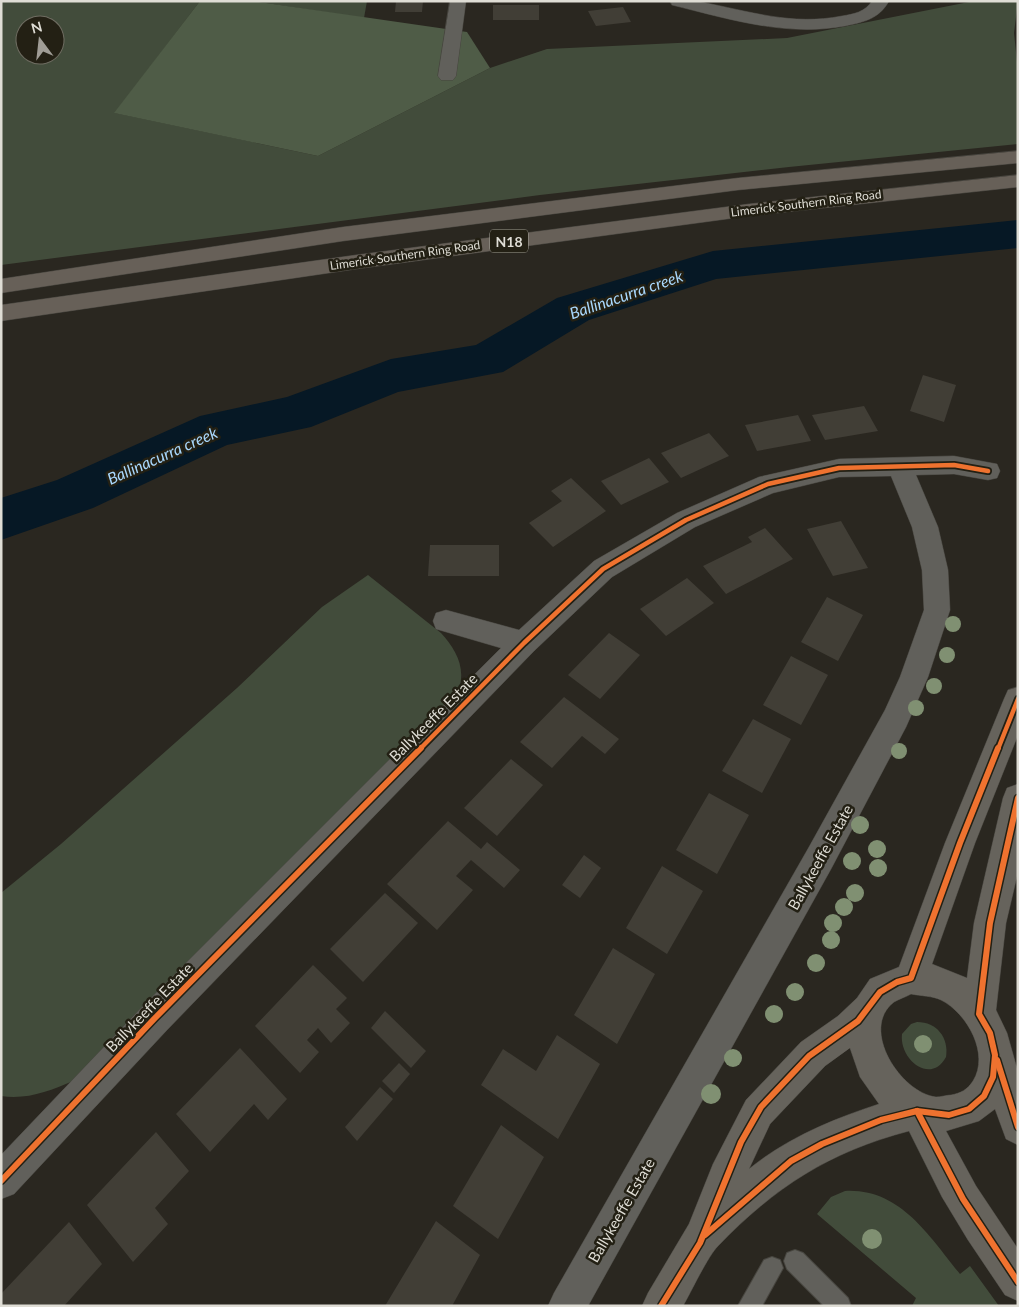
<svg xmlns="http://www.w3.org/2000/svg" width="1019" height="1307" font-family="Lato,sans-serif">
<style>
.green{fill:#424c3b;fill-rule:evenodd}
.forest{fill:#4f5c47}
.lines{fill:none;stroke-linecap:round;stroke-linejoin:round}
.river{fill:#061825;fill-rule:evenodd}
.building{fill:#413e36}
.lane-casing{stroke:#47453f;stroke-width:2}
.street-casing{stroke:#47453f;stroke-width:1}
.secondary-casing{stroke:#47453f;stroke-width:1}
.highway-casing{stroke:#47453f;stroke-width:1}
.lane{fill:#61605b;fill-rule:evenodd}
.street{fill:#61605b;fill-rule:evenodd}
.secondary{fill:#66635c;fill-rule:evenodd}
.highway{fill:#676058;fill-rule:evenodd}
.cycleway-far1-casing{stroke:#232014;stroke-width:8}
.cycleway-casing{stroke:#232014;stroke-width:9}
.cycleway-far1{stroke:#ef722f;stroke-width:4.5}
.cycleway{stroke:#ef722f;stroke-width:6}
.tree{fill:#809072}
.labels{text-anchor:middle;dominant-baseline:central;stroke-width:5;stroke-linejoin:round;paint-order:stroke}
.far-street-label{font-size:12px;fill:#dfddd5;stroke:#232014}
.shield{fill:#232014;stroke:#a7a49b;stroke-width:1}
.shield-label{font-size:14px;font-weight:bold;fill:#dfddd5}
.street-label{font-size:15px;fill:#dfddd5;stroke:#232014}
.water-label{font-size:16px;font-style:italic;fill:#a9d8fd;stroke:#232014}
</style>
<rect width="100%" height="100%" fill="#2a2720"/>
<g class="green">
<path d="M1,1H200L115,113L318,156L490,68L547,49L787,38L974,1H1018L1014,33L1018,71V144L789,167L540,195L1,265ZM25,25H55V55H25Z"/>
<path d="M252,1H367L364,18Z"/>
<path d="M368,575L441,633C454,647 465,665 460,685C459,690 453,697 450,702L73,1081C50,1091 27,1100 1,1096V893L61,844L237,688L322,607Z"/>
<path d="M917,1022C937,1022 949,1038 946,1057C931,1085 899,1060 902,1034L911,1024Z"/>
<path d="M845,1191C900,1188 929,1236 960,1274L970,1266L999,1306H912L916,1298L817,1214L831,1197Z"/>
</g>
<path class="forest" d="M200,1H252L467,32L490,68L318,156L114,113Z"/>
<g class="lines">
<path class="river" d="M1018,220V248L716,279L589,320L503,372L398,392L311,427L227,445L93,508L1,540V498L57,480L200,416L287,397L391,359L476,345L557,298L713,251Z"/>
</g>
<g class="building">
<path d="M396,1H423L422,12H395Z"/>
<rect x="493" y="5" width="46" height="15"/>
<path d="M623,7L631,22L596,26L588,11Z"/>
<path d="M923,375L956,385L944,422L910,411Z"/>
<path d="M864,406L878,431L825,440L812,415Z"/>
<path d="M798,415L811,441L757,451L745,425Z"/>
<path d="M709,433L729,456L681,478L661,453Z"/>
<path d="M649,458L669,482L621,505L601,481Z"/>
<path d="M571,478L606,511L553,547L529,523L562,501L551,491Z"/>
<path d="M841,521L868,568L833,576L807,529Z"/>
<path d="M765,528L793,559L726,594L703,566L752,542L748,537Z"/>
<path d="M430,545H499V576H428Z"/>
<path d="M687,578L714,603L666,636L640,609Z"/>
<path d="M827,597L863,615L838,661L801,642Z"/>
<path d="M609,633L640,655L600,699L568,675Z"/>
<path d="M791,656L828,675L801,725L763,705Z"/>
<path d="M564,697L619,739L605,754L582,736L552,768L520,742Z"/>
<path d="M753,719L791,739L762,793L722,771Z"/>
<path d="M511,759L543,785L497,836L464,808Z"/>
<path d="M709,793L749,815L717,874L676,850Z"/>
<path d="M448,821L481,849L487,842L520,870L504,888L471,860L456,876L473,890L437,930L387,884Z"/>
<path d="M584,855L601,868L580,898L562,885Z"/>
<path d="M662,866L703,891L667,954L626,928Z"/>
<path d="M385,893L418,923L363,982L330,949Z"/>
<path d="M613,948L655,974L617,1044L574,1015Z"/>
<path d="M313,965L347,998L336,1009L350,1023L331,1043L318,1028L307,1040L319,1052L300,1073L255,1026Z"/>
<path d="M385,1011L426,1051L411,1068L371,1028Z"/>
<path d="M557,1035L600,1064L558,1139L481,1085L503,1049L536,1071Z"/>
<path d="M240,1048L287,1099L268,1120L254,1104L210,1152L176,1114Z"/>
<path d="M399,1063L410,1074L394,1093L382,1081Z"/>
<path d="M380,1087L393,1099L357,1141L345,1127Z"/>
<path d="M501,1125L544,1157L498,1239L453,1206Z"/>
<path d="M156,1132L189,1171L155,1208L168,1224L133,1262L87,1205Z"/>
<path d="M436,1221L480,1255L452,1306H385Z"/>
<path d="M69,1222L102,1264L64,1306H1V1294Z"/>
</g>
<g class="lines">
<defs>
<g id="lane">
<path d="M795,1250L803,1253L848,1298L851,1306H824L787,1269L784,1261L787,1253Z"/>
<path d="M772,1257L780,1260L783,1268L762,1306H738L764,1260Z"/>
</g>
<g id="street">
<path d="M450,1H466L456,76L453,80H441L438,76Z"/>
<path d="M670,1C680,1 691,0 701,2C749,11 792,26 842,16C854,14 865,12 872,1H889C879,19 864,22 845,26C786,37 729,19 672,5Z"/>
<path d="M954,456L997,464L1000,471L997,478L988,480L954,474L916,475L938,527L948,570L950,610L928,677L906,727L831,869L588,1306H548L554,1293L809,847L885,710L900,677L924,610L922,570L912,527L891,476L839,477L773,493L695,527L612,577L534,651L167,1030L14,1194L1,1199V1155L143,1006L501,648L436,629L433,621L436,613L446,610L519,630L594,561L677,513L759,477L839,459Z"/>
</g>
<path id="secondary" d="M1018,687V735L975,843L932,964L967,978L974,923L1003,798L1007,788L1018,784V872L1006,923L996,1010L1007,1033L1018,1072V1145L1006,1139L995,1109L979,1121L946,1131L976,1186L1018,1249V1301L1005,1295L968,1240L942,1197L909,1131C829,1152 775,1187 718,1246C708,1256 691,1292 683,1306H642L648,1293L689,1224L713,1164L746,1100L801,1042L838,1016L857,998L870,979L899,967L945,843L1004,699L1008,690ZM911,994C921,996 933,996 941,1000C967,1013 990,1054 973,1081C967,1090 961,1093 951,1095C947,1095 941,1097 936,1097C901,1093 859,1029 894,1002C899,999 906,997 911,994ZM850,1048L860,1077L879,1104C833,1119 787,1138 749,1169L770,1124L825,1066Z"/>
<g id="highway">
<path d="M1018,151V163L738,190L343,241L1,293V279L343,227L738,178Z"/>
<path d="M1018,175V187L749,216L356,269L1,321V305L356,255L749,204Z"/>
</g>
</defs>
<use href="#lane" class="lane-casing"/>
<use href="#street" class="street-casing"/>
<use href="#secondary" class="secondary-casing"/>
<use href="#highway" class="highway-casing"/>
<use href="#lane" class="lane"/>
<use href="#street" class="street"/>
<use href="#secondary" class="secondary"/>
<use href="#highway" class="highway"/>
<defs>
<g id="cycleway-far1">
<path d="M420,749L524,643L603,569L686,520L768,484L839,468L954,465L988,471"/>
<path d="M998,749L1018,699"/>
</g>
<g id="cycleway">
<path d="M997,1060L1018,1127"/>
<path d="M917,1111L963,1199L1018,1282"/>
<path d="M1,1181L155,1018L421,748"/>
<path d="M705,1235L791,1161L822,1144L881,1120L917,1111L949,1115L969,1109L984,1096L993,1077L995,1055L990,1033L979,1014L990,923L1018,798"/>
<path d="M661,1306L700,1243L741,1142L761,1107L809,1056L858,1021L880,992L897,982L911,978L960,843L998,748"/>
</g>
</defs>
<use href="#cycleway-far1" class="cycleway-far1-casing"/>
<use href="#cycleway" class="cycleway-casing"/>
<use href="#cycleway-far1" class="cycleway-far1"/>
<use href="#cycleway" class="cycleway"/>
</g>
<g class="tree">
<circle cx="953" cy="624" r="8"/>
<circle cx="947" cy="655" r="8"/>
<circle cx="934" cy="686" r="8"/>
<circle cx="916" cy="708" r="8"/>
<circle cx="899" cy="751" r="8"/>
<circle cx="860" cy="825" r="9"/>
<circle cx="877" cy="849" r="9"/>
<circle cx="852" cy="861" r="9"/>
<circle cx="878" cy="868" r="9"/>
<circle cx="855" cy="893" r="9"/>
<circle cx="844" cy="907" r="9"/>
<circle cx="833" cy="923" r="9"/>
<circle cx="831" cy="940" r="9"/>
<circle cx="816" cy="963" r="9"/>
<circle cx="795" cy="992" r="9"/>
<circle cx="774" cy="1014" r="9"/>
<circle cx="923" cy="1044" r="9"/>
<circle cx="733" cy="1058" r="9"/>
<circle cx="711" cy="1094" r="10"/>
<circle cx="872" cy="1239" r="10"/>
</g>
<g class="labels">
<g class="far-street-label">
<text transform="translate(806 203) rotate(-7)">Limerick Southern Ring Road</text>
<text transform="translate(405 255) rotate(-8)">Limerick Southern Ring Road</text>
</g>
<rect class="shield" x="490" y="229.5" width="38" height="23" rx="4"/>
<g class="shield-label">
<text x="509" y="241">N18</text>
</g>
<g class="street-label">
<text transform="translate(433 717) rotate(-45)">Ballykeeffe Estate</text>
<text transform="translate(820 857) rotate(-61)">Ballykeeffe Estate</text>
<text transform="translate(149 1007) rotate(-46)">Ballykeeffe Estate</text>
<text transform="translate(621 1210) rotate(-60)">Ballykeeffe Estate</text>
</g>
<g class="water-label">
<text transform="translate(626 294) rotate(-19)">Ballinacurra creek</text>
<text transform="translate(162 455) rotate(-24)">Ballinacurra creek</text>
</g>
</g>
<rect width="1019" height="1307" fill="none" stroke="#dfddd5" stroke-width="5"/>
<g transform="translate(40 40) rotate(345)"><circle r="24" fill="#232014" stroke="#6e6c61"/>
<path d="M0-4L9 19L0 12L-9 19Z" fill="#a09d96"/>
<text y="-8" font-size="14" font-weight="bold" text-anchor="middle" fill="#dfddd5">N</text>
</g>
</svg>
